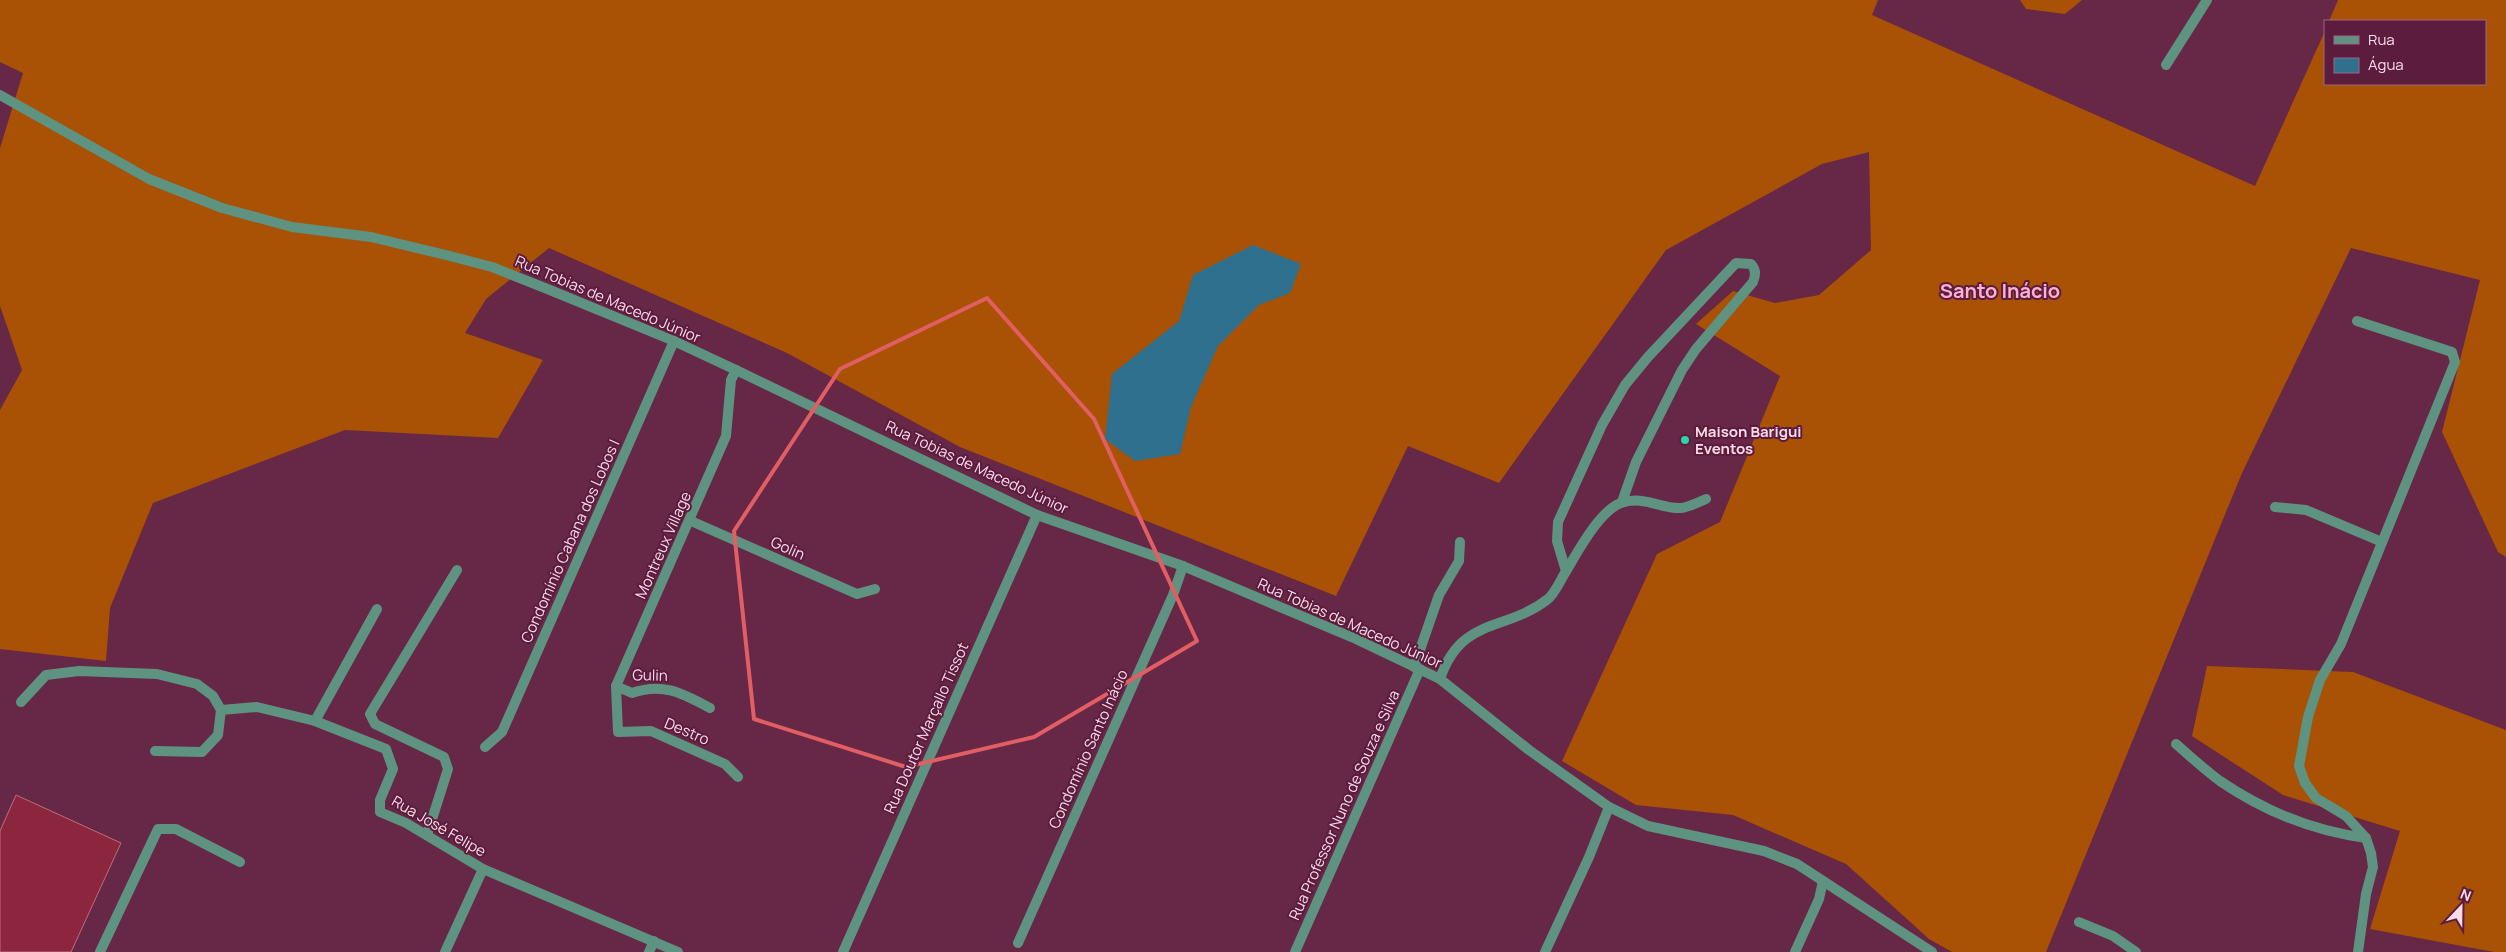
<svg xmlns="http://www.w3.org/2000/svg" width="2506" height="952" font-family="Manrope,sans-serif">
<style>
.forest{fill:#a95104}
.water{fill:#2e708e}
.building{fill:#8c263e;stroke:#be6f7a}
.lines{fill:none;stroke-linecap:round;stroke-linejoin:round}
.service{stroke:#5e9281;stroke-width:10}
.minor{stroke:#5e9281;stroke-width:10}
.tertiary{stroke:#5e9281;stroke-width:10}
.marked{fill:none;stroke:#e15e62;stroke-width:4;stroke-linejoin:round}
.poi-dot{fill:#2ad5ac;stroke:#5b1c3d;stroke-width:2}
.labels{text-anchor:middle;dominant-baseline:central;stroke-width:4;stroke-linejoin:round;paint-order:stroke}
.street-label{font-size:15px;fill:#fcdbe9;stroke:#5b1c3d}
.poi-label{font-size:15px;font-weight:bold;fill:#fcdbe9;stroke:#5b1c3d;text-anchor:start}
.district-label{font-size:20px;font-weight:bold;fill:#feb0d2;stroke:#5b1c3d}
</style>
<rect width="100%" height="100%" fill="#672747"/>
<g class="forest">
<path d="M0,0H1878L1872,15L2255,186L2325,31V84H2485V21H2329L2338,0H2506V557L2498,552L2442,432L2480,280L2351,248L2242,473L2046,952H1952L1929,939L1846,864L1733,815L1636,805L1562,761L1657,554L1720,522L1780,376L1696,324L1733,291L1775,303L1819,295L1871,250L1869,152L1822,164L1666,250L1499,483L1408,446L1336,596L960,447L787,353L549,248L486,299L465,333L543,360L498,438L345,430L153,503L110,608L106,661L0,649V410L22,370L0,306V148L23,73L0,62Z"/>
<path d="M2020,0H2082L2065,14L2026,9Z"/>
<path d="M2207,666L2353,672L2506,730V952H2494L2370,929L2400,831L2283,795L2192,736Z"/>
</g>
<path class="water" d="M1253,245L1301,264L1290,293L1259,305L1218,346L1191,407L1180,454L1135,461L1105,439L1112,374L1179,321L1193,275Z"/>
<path class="building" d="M16,795L121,843L71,952H0V831Z"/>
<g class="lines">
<g class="service">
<path d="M1566,571L1557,541L1558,522L1602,425L1625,385L1648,357L1736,263L1751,264C1756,269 1756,275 1753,282L1696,349L1682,370L1636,462L1622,502"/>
<path d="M1414,667L1439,595L1459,561L1460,542"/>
<path d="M1440,679C1461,616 1506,632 1548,599C1555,593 1560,581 1565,573C1577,553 1599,511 1621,503C1643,495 1661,509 1681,508C1689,507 1699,502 1706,499"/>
<path d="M21,702L46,675L79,671L157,674L197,684L213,696L221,710L218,735L202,752L155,751"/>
<path d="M221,710L257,707L315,721"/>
<path d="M427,835L448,769L444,757L375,724L370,714L457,570"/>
<path d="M2079,922L2113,936L2136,952"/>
<path d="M100,952L158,829H176L240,862"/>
</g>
<g class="minor">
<path d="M2166,65L2207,0"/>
<path d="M2357,321L2452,352L2455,362L2341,644L2320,680L2308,717L2299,766L2305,783L2316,798L2346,816L2366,838L2371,853L2373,867L2366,894L2358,952"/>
<path d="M736,370L731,380L726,436L616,686L618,732L651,731L725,764L738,777"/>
<path d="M2275,507L2306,510L2382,542"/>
<path d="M691,521L857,594L875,589"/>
<path d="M377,609L315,721L386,749L393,769L380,800V812L406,823L483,869L678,952"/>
<path d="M616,686L632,693C664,682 683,694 710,708"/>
<path d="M2176,744C2190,756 2205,770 2220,781C2264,811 2313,831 2366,838"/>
<path d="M485,747L502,732L674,341"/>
<path d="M1018,943L1173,595L1183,566"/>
<path d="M445,952L483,869"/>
<path d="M649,952L654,941"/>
<path d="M843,952L1037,515"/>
<path d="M1295,952L1420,669"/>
<path d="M1545,952L1589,857L1609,807"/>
<path d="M1795,952L1819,899L1823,881"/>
</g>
<path class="tertiary" d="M0,95L149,179L222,208L292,227L371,237L446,255L492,267L545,288L674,341L736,370L1037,515L1183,566L1356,639L1440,679L1529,750L1609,807L1648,826L1764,851L1797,864L1932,952"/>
</g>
<path class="marked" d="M987,298L1094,419L1197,641L1034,737L906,767L754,719L734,531L840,369Z"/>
<circle class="poi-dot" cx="1685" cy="440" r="5"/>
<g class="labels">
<g class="street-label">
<text transform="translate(608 299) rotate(23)">Rua Tobias de Macedo Júnior</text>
<text transform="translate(977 467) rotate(25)">Rua Tobias de Macedo Júnior</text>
<text transform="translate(570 541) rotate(-66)">Condomínio Cabana dos Lobos I</text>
<text transform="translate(663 545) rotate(-66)">Montreux Village</text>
<text transform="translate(788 548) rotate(24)">Golin</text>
<text transform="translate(1350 623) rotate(24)">Rua Tobias de Macedo Júnior</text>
<text transform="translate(650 675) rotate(1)">Gulin</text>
<text transform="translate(926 728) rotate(-66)">Rua Doutor Marçallo Tissot</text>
<text transform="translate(687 731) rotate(23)">Destro</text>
<text transform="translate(1088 749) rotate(-66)">Condomínio Santo Inácio</text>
<text transform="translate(1344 805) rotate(-66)">Rua Professor Nuno de Souza e Silva</text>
<text transform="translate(439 826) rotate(30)">Rua José Felipe</text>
</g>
<g class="poi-label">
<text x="1695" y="431">Maison Barigui<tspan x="1695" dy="17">Eventos</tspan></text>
</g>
<g class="district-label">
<text x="2000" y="290">Santo Inácio</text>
</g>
</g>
<rect x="2324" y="20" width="162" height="65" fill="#5b1c3d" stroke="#9b6882"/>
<rect x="2334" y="36" width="25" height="8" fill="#5e9281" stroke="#9b6882"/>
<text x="2368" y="45" font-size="15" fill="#fcdbe9">Rua</text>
<rect x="2334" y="58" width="25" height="15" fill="#2e708e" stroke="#9b6882"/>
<text x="2368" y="70" font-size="15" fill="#fcdbe9">Água</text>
<g transform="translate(2461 907) rotate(22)" stroke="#5b1c3d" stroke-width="4" paint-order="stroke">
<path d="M0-4L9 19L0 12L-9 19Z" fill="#fcdbe9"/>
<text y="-8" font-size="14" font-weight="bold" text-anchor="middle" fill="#fcdbe9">N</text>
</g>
</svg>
